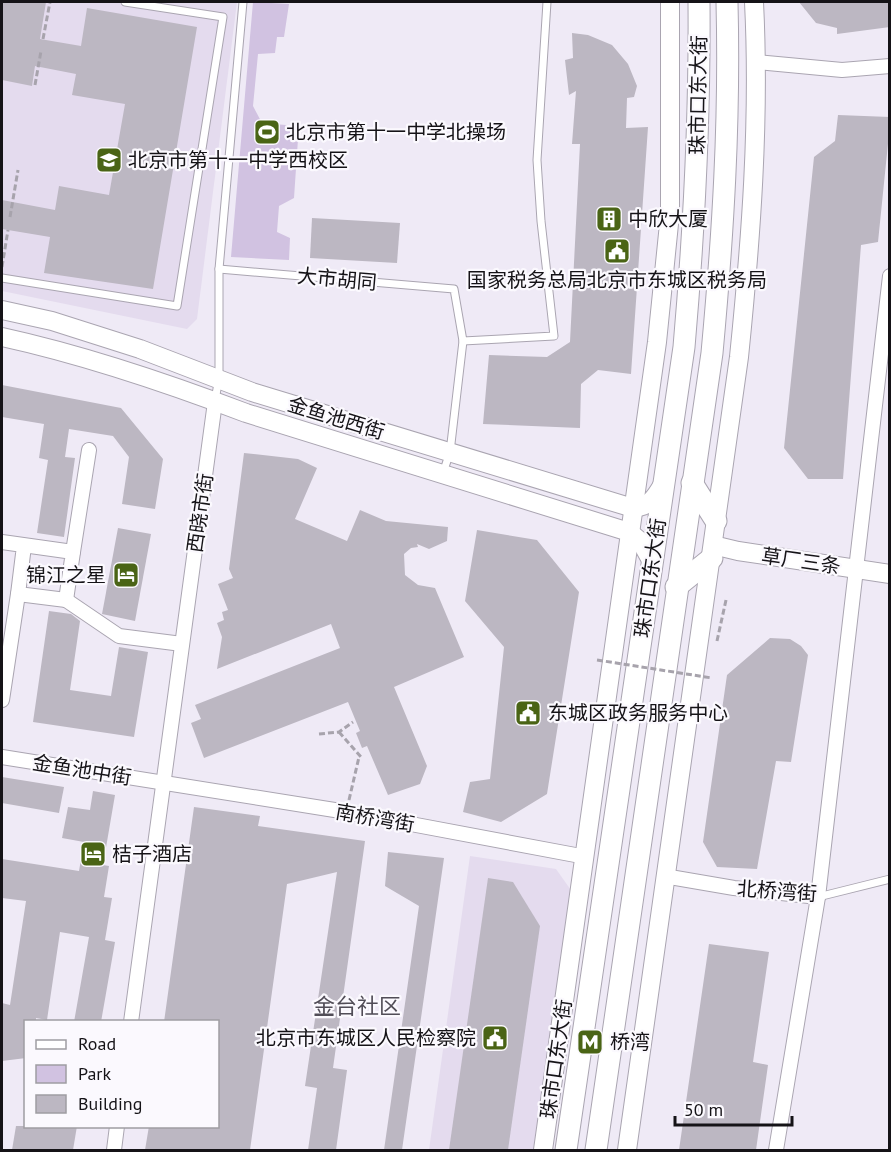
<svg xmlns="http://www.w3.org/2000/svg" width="891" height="1152" font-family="'PT Sans','Noto Sans SC',sans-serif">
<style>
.built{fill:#e4dbee}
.green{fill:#d1c2e1}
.building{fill:#bcb7c2}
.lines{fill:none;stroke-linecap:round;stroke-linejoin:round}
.lane-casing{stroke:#aaa5b1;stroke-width:9}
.street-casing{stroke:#aaa5b1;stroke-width:16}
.secondary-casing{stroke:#aaa5b1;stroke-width:20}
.primary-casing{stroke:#aaa5b1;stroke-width:23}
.path{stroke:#a7a3ac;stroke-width:3;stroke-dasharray:6 3;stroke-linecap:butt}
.lane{stroke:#fff;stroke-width:7}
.street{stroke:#fff;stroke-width:14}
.secondary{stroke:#fff;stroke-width:18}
.primary{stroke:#fff;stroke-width:21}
.path-bridge{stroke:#a7a3ac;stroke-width:3;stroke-dasharray:6 3;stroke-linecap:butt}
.labels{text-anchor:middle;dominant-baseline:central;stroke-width:4.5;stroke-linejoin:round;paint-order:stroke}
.street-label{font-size:20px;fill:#151317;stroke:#fbf9fe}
.poi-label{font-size:20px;fill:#151317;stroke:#fbf9fe;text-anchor:start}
.quarter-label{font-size:22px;fill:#514d57;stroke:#fbf9fe}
</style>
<rect width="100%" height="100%" fill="#efeaf6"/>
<g class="built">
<path d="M2,2H237L197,319L187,329L2,291Z"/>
<path d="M470,856L556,869L573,893L533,1150H429Z"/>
</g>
<path class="green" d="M253,2L289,4L284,37H277L275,53L258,54L253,106L262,123L286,125L298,139L294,198L279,206L277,232L290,238L289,260L231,257Z"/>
<g class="building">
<path d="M2,2H46L40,39L81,46L87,8L197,27L153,289L44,273L50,237L2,229V200L55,210L59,186L109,195L125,104L72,95L76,74L35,66L32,86L2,80Z"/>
<path d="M799,2H890V27L837,34V28L816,23Z"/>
<path d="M572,33L588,35L612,45L628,64L637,86L634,97L627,98L626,128L648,127L631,374L598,370L581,384L580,428L483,424L489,355L547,357L570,342L580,144H572L576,91L569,95L565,60L573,58Z"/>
<path d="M838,115L890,117V124L878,242L861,245L843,479H808L784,448L814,157L835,141Z"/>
<path d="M312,218L400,223L397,263L310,258Z"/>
<path d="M2,385L121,408L163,459L155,509L122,504L129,457L113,436L69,429L65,457L75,458L64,537L37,533L48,460L39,458L44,424L2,417Z"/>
<path d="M244,453L298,459L317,468L295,519L347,541L360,510L386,521L448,527L447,541L429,549L417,544L418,547L411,548L404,554L405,575L418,585L435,588L464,657L394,687L427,766L420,784L388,795L367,746L362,748L356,733L360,731L348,702L204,758L191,723L201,719L195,705L340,648L331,624L217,669L222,637L217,623L224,620L222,612L228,610L218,584L233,578L229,569Z"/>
<path d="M118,528L151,534L135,621L102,614Z"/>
<path d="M477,530L537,540L579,592L547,794L501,822L463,812L470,782L490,779L504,647L465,601Z"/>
<path d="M49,611L71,614L80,621L70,690L111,696L119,647L148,652L134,737L33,722Z"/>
<path d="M770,638L790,639L801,646L808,655L791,762L776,761L757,869L717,867L703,842L727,675Z"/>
<path d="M2,777L64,787L59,813L2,803Z"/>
<path d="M93,791L115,795L103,865L109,866L104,897L112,898L105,940L115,942L101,1022H74L89,937L60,932L47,1020L36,1018V1022H26V1058L2,1061V1003L10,1005L26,901L2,898V859L79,871L84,842L62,838L68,807L90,810Z"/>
<path d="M194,807L260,816L258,826L365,841L333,1068L347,1070L336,1150H308L317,1088L305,1086L337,872L287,884L250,1150H145L149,1126H218V1022H164Z"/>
<path d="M388,852L444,858L402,1150H384L419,906L385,886Z"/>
<path d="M488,878L513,882L540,926L508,1150H449Z"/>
<path d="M709,944L769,952L753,1062L768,1065L756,1150H679Z"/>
<path d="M16,1126H77L73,1150H12Z"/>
</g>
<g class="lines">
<defs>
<g id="lane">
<path d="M219,269L454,289L463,341L554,336L541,221L537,160L547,2"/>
<path d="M2,278L177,306L223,17L125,2"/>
<path d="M215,400L219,378V269L243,2"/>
<path d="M443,473L450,452L463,341"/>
<path d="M818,897L890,879"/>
</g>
<g id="street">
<path d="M757,62L842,70L890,66"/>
<path d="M2,542L73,552L66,600L18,594L24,546"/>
<path d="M73,552L89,450"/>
<path d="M66,600L119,636L182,644"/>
<path d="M2,700L18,594"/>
<path d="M2,757L347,812L586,857"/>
<path d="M664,876L734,888L818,897"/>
<path d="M131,1022L215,402"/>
<path d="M114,1150L117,1126"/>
<path d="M776,1150L818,897L890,276"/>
</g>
<g id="secondary">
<path d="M2,310L52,321L140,349L252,392L633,508C649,507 655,498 663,484"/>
<path d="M2,337C84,355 167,383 246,413L629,532L641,542L652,562"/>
<path d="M713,545L738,551L890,574"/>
<path d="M543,1150L657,342L670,214V2"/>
<path d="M627,1150L739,357C751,239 760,121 754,2"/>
</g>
<g id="primary">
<path d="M692,483L716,521"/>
<path d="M676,587L712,558"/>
<path d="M566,1150L684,347C694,232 700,117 699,2"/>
<path d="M596,1150L712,353C723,234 730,122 727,2"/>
</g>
</defs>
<use href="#lane" class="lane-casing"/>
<use href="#street" class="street-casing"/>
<use href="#secondary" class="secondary-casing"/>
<use href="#primary" class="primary-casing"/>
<g class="path">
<path d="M43,39L50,2"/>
<path d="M35,85L41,51"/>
<path d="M10,217L18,170"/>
<path d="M2,267L8,230"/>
<path d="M717,641L726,600"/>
<path d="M339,732L361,757"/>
<path d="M319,734L339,732L353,722"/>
<path d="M349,800L359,757"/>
</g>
<use href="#lane" class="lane"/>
<use href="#street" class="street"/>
<use href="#secondary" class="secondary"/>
<use href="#primary" class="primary"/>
<path class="path-bridge" d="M597,660L712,678"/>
</g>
<defs>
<symbol id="stadium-square" viewBox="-11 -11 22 22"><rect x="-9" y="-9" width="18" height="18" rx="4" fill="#4a6415" stroke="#fbf9fe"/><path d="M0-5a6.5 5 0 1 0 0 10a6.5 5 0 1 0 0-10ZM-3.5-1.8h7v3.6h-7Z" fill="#fff"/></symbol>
<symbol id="school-square" viewBox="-11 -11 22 22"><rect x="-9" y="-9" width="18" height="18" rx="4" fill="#4a6415" stroke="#fbf9fe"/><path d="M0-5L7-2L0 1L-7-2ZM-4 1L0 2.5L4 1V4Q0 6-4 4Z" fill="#fff"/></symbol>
<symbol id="building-square" viewBox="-11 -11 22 22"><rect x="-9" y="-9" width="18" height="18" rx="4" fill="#4a6415" stroke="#fbf9fe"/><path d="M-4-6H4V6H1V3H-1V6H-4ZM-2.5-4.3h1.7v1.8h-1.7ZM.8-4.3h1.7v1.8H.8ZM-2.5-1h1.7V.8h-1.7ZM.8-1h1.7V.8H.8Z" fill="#fff"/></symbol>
<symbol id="civic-square" viewBox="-11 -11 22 22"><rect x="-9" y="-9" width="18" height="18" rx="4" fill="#4a6415" stroke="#fbf9fe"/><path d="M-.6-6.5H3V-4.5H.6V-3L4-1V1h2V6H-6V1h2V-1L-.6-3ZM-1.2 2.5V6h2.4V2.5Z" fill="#fff"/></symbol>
<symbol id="hotel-square" viewBox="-11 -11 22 22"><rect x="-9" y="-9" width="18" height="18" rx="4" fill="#4a6415" stroke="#fbf9fe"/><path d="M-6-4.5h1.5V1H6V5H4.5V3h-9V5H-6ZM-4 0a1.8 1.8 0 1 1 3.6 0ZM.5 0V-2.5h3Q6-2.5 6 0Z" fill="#fff"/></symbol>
<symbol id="metro-square" viewBox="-11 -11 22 22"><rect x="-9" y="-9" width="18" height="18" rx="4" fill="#4a6415" stroke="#fbf9fe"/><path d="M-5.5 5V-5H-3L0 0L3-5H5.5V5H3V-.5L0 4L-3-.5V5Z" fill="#fff"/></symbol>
</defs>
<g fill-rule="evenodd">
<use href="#stadium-square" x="252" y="117" width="30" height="30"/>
<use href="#school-square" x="94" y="145" width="30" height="30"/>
<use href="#building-square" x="594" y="204" width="30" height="30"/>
<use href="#civic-square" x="602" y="236" width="30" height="30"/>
<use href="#hotel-square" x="111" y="560" width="30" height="30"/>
<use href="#civic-square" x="513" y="698" width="30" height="30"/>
<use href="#hotel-square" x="78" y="839" width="30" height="30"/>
<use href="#civic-square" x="480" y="1023" width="30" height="30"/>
<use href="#metro-square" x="575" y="1027" width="30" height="30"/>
</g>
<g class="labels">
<g class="street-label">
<text transform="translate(698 95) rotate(-89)">珠市口东大街</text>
<text transform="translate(337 279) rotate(5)">大市胡同</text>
<text transform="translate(336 418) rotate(17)">金鱼池西街</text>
<text transform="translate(200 513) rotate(-82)">西晓市街</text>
<text transform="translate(801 561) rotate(8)">草厂三条</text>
<text transform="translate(650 578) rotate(-82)">珠市口东大街</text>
<text transform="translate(82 770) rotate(9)">金鱼池中街</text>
<text transform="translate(375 818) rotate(10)">南桥湾街</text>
<text transform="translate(777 891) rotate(4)">北桥湾街</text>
<text transform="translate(556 1059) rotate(-82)">珠市口东大街</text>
</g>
<g class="poi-label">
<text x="286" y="132">北京市第十一中学北操场</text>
<text x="128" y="160">北京市第十一中学西校区</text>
<text x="628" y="219">中欣大厦</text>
<text x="617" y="280" text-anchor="middle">国家税务总局北京市东城区税务局</text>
<text x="106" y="575" text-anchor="end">锦江之星</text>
<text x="548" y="713">东城区政务服务中心</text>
<text x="112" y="854">桔子酒店</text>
<text x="476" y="1038" text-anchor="end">北京市东城区人民检察院</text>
<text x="610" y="1042">桥湾</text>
</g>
<g class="quarter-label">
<text x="357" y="1006">金台社区</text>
</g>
</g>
<rect width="891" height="1152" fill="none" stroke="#151317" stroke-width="6"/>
<rect x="24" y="1020" width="195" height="108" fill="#fbf9fe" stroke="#9f9da2" stroke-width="1.5"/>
<rect x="36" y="1040" width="30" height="9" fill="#ffffff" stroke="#9f9da2" stroke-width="1.5"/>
<text x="78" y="1050" font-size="18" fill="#151317">Road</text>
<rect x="36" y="1065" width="30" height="18" fill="#d1c2e1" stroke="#9f9da2" stroke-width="1.5"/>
<text x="78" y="1080" font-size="18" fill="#151317">Park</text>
<rect x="36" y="1095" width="30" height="18" fill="#bcb7c2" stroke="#9f9da2" stroke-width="1.5"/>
<text x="78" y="1110" font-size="18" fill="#151317">Building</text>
<path d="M675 1116v9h117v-9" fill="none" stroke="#151317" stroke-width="3"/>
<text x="684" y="1116" font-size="18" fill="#151317" stroke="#fbf9fe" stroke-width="4.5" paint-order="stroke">50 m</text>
</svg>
